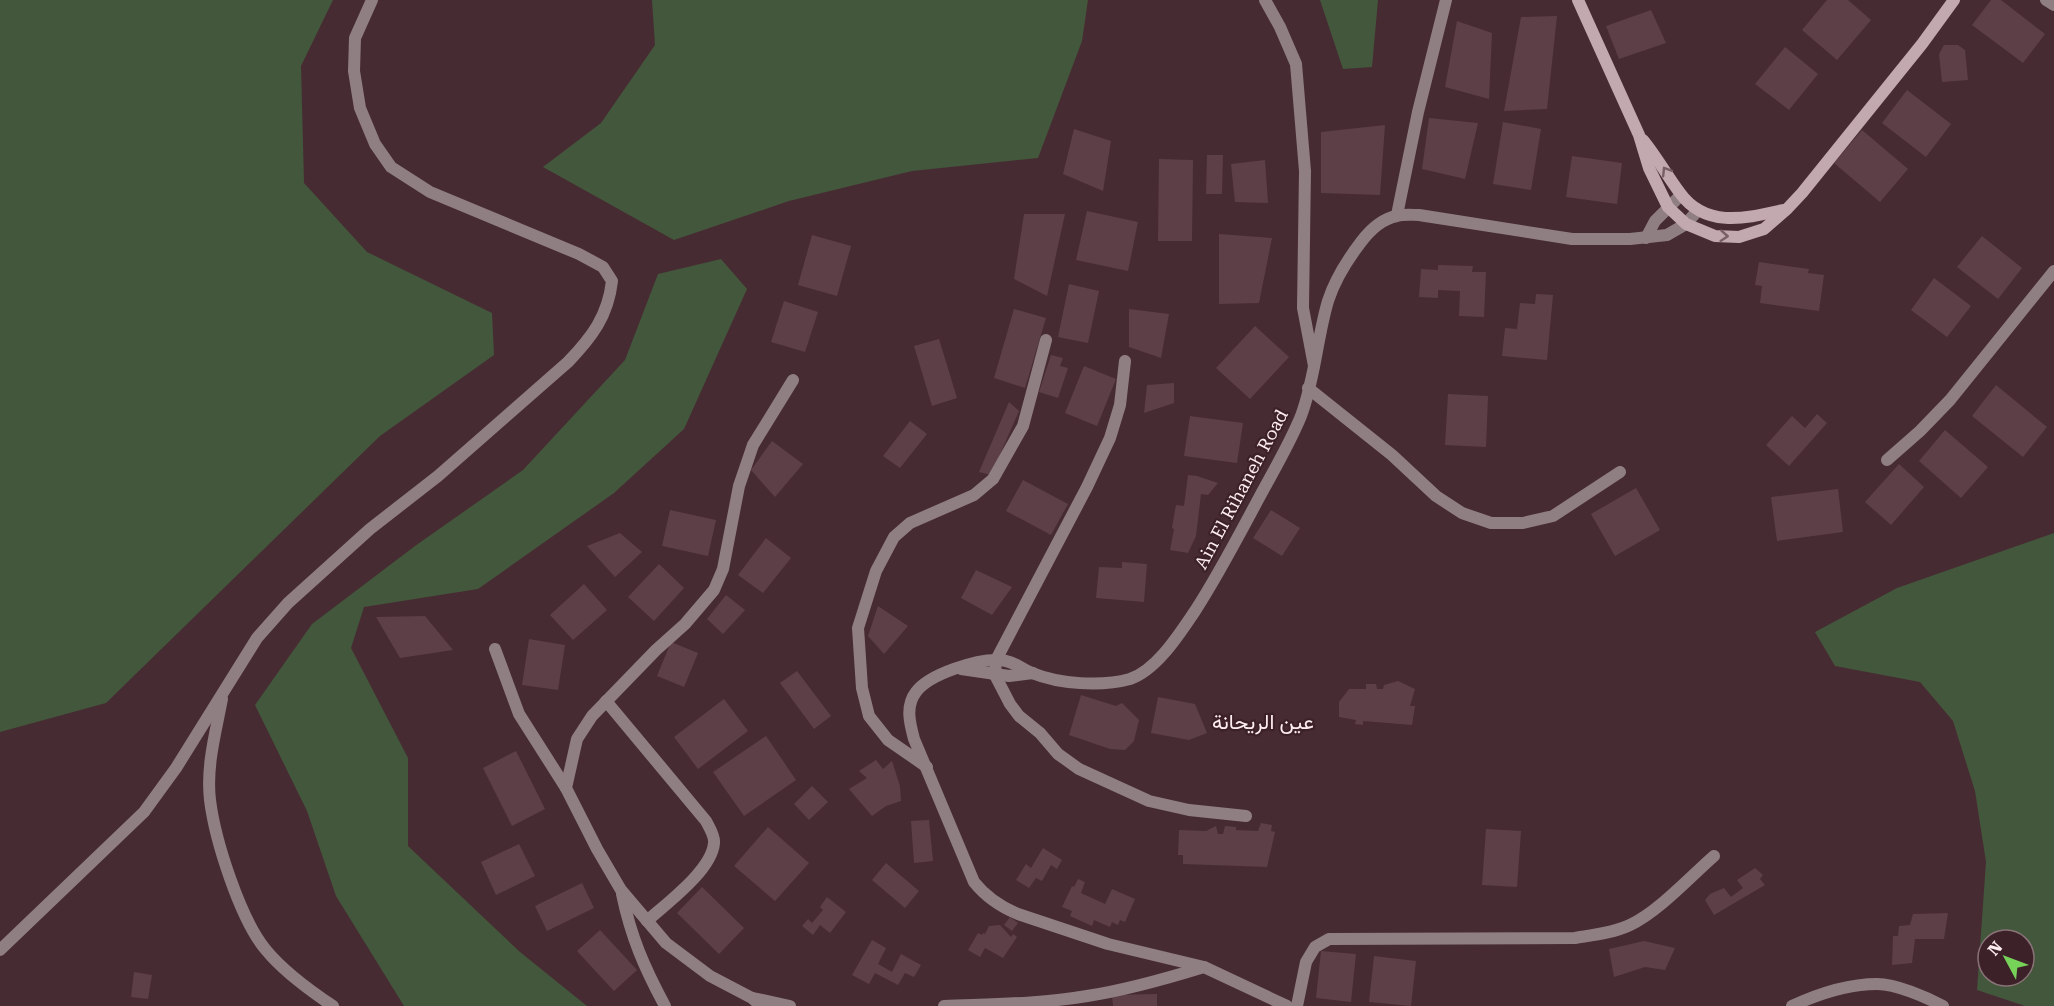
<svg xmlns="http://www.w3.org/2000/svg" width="2054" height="1006" font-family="'Roboto Serif',Vazirmatn,serif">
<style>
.green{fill:#43573c;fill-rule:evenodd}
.building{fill:#5d3f47}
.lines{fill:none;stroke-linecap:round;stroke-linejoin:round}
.minor{stroke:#8f7f83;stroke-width:12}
.tertiary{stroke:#8f7f83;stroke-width:12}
.secondary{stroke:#c2a9af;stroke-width:12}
.oneway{stroke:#785e65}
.labels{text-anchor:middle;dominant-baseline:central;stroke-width:4.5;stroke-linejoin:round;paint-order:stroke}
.street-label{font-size:18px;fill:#fdedf1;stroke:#3c2128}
.quarter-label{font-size:21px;fill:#fdedf1;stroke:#3c2128}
</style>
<rect width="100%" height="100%" fill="#472b32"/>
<g class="green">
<path d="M0,0H333L301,66L304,183L367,252L492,313L494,355L380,436L106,703L0,732Z"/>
<path d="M652,0H1088L1082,41L1038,158L912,171L789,201L674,240L543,167L601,123L655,45Z"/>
<path d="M1320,0H1378L1372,67L1343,69Z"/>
<path d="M721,259L747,289L684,429L614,493L478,589L364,607L351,648L408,758V846L520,952L587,1006H404L336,896L307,811L255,705L312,624L415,546L523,470L625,360L658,274Z"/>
<path d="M2054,533V1006H2025L1977,990L1986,862L1975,791L1953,721L1920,682L1835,666L1815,632L1897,588ZM1988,940H2024V976H1988Z"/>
</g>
<g class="building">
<path d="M1827,0H1848L1871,20L1837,60L1802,30Z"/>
<path d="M1991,0H2001L2045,34L2023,63L1972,25Z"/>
<path d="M1651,10L1666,43L1619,59L1606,26Z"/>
<path d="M1557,16L1547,109L1504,111L1521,17Z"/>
<path d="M1457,21L1492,33L1489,99L1445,87Z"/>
<path d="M1944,45H1958L1965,50L1968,80L1942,82L1939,54Z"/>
<path d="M1785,47L1818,74L1789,110L1755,84Z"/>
<path d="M1907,90L1951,124L1926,157L1882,123Z"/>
<path d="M1429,118L1478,123L1465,179L1422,169Z"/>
<path d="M1503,122L1541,129L1531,190L1493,184Z"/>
<path d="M1385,125L1380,195L1321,193V132Z"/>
<path d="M1074,129L1111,141L1103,191L1063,174Z"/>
<path d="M1862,130L1908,169L1880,202L1834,163Z"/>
<path d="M1207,155H1223L1222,194H1206Z"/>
<path d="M1572,156L1622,163L1617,204L1566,197Z"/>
<path d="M1159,159L1193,160L1192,241H1158Z"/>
<path d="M1265,160L1268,203L1235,202L1231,164Z"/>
<path d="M1087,211L1138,222L1128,271L1076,260Z"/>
<path d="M1024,214H1065L1047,296L1014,279Z"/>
<path d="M1219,234L1272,238L1259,303L1219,304Z"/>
<path d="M812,235L851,246L837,296L798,285Z"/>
<path d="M1982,236L2022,268L1998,299L1957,267Z"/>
<path d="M1759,262L1809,269L1808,273L1824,275L1819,311L1760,303L1762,286L1755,285Z"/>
<path d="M1438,265L1473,266L1472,272H1486L1484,317L1459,316L1460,291L1438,290V298L1419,297L1421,269L1438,270Z"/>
<path d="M1934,278L1971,306L1947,337L1911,310Z"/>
<path d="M1069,284L1099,291L1088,343L1058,337Z"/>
<path d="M1536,294L1553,295L1547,360L1502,356L1505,328L1517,329L1520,303L1535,304Z"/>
<path d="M784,301L818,312L805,352L771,342Z"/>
<path d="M1014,309L1046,318L1025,388L994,378Z"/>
<path d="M1129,309L1169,314L1161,358L1129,347Z"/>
<path d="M1255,326L1289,357L1250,399L1216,368Z"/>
<path d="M939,339L957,398L932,406L914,346Z"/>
<path d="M1051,355L1063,358L1060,366L1068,368L1058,398L1039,392Z"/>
<path d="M1084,366L1116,379L1097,426L1065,413Z"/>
<path d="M1174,383V403L1144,413L1147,385Z"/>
<path d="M1996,385L2047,427L2023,457L1972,416Z"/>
<path d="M1448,394L1488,396L1486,447L1445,445Z"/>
<path d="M1009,402L1019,411L991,475L979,472Z"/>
<path d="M1817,414L1827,423L1789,466L1766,445L1792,416L1805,428Z"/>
<path d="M1190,416L1243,423L1237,463L1184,456Z"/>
<path d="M910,421L927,434L900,468L883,456Z"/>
<path d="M1945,430L1988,467L1961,498L1919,461Z"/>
<path d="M772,441L803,464L775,497L751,470Z"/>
<path d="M1899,464L1924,487L1891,525L1865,502Z"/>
<path d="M1188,475L1197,476L1218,483L1208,495L1201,494L1196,536L1188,553L1170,550L1174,529L1172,528L1176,505L1184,506Z"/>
<path d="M1023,480L1068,504L1051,535L1006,511Z"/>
<path d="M1636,488L1660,530L1615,556L1591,514Z"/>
<path d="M1838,489L1843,532L1777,541L1771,497Z"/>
<path d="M670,510L716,520L708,556L662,546Z"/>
<path d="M1271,510L1300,528L1282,556L1253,538Z"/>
<path d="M620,533L642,552L615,577L587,546Z"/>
<path d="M766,538L791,558L763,593L738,575Z"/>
<path d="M1122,562L1147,564L1144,602L1096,598L1099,567L1122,568Z"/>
<path d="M659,564L684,588L654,621L628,597Z"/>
<path d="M976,570L1012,587L992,615L961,598Z"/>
<path d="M584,584L607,610L573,640L550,615Z"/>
<path d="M726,595L745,610L723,634L707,619Z"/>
<path d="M878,606L908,626L884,654L868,636Z"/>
<path d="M425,616L453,650L400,658L376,617Z"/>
<path d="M529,639L565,645L558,690L522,685Z"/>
<path d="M671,642L698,653L684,687L657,676Z"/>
<path d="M797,671L831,716L814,729L780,683Z"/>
<path d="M1398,681L1415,689L1410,706H1415L1412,725L1363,721V725L1355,724L1356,720L1339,717V702L1349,689H1366V684H1376L1377,689H1383L1384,685Z"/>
<path d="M1081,695L1116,706L1122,703L1139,720L1134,741L1125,750L1110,749L1069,735Z"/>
<path d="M1158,697L1195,704L1207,733L1189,740L1151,733Z"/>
<path d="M724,699L748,731L698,769L674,737Z"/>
<path d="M766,736L796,780L744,816L713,772Z"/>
<path d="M516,751L545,809L512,826L483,768Z"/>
<path d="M876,760L883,769L892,761L900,786L901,801L886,806L872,816L849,789L867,778L859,771Z"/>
<path d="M812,786L828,802L809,820L794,804Z"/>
<path d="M929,820L933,861L914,863L911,821Z"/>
<path d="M1261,823L1272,825L1271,831L1275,832L1267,867L1183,864V855H1178L1179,830L1206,831L1216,826L1218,834H1223L1225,826L1236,827V830L1258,831Z"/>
<path d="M768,827L809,863L775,901L734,866Z"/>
<path d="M1486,829L1521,831L1517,887L1482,885Z"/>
<path d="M519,844L535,876L496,895L481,862Z"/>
<path d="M1043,848L1062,860L1057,869L1051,865L1042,881L1036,878L1029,888L1016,880L1026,864L1031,868Z"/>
<path d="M886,863L919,891L905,908L872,880Z"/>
<path d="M1755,868L1763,875L1760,879L1765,885L1714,915L1705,900L1710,894L1724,888L1731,897L1743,888L1737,880Z"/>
<path d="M1078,879L1085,882L1081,893L1105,904L1112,889L1135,899L1125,922L1120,920L1118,925L1112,922L1110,927L1094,920L1092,926L1070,916L1072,911L1062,907L1072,886L1074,887Z"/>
<path d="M582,883L594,908L547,931L535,906Z"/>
<path d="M702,887L744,928L719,954L677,913Z"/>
<path d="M827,897L846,912L830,933L820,925L813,935L802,926L808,919L812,923L823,910L820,907Z"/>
<path d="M1948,913L1944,939H1915L1912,963L1892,965L1893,936H1898L1899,926L1910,925L1913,914Z"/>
<path d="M1010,917L1018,923L1012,931L1004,925Z"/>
<path d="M1000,925L1011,937L1013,934L1017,937L1003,958L985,948L980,957L968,950L978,933L982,935L983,933L985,934L989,926Z"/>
<path d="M600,930L637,970L614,991L577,951Z"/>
<path d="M872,940L886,948L878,964L892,972L901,954L921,965L914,977L905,973L898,985L875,973L869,984L852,975Z"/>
<path d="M1644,941L1675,948L1665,970L1645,967L1614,977L1609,949Z"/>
<path d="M1321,951L1356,954L1351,1002L1316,998Z"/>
<path d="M1374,956L1416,961L1411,1006L1369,1002Z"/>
<path d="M134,972L152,975L148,999L131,997Z"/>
<path d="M1157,994V1006H1113L1112,995Z"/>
</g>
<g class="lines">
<g class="minor">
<path d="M1265,0L1280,27L1296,64L1305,171L1303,308L1314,366"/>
<path d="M2046,0L2054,5"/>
<path d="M1397,215L1418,112L1446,0"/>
<path d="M1125,361L1120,405L1110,438L1087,487L996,660L995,675L1010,704L1019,716L1040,733L1058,754L1079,769L1149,801L1189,810L1246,816"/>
<path d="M1308,388L1392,455L1436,496L1462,513L1491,523H1523L1553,516L1620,472"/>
<path d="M1887,460L1920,431L1950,400L2054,271"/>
<path d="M495,649L519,714L566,788"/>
<path d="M222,699C216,731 206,766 210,800C215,840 240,919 266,950C284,972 309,990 333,1006"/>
<path d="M606,701L706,821C709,827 715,836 714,843C712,870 667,903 647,921"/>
<path d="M927,767L888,740L869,716L862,688L858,628L876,571L894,537L910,523L974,495L993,479L1023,426L1046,340"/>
<path d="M622,894C631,937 644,967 665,1006"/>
<path d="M0,950L144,812L176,768L257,638L288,603L370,529L438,476L568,362C592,337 608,316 612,281L603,267L579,254L430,192L391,167L375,144L360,108L354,71L355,38L372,0"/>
<path d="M753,998L790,1006"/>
<path d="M761,1006L752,998L710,976L666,943L621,890L597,849L566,788L577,739L592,716L656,650L685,624L714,590L723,569L739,486L753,445L793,380"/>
<path d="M944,1006C992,1004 1040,1004 1087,996C1127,990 1165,979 1204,967"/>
<path d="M1297,1006L1306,962L1315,947L1329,939L1575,938C1593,935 1613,933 1630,925C1658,912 1690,877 1714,856"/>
</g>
<g class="tertiary">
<path d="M1646,238L1655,221L1681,195"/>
<path d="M961,669L1009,676L1033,673"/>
<path d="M1287,1006L1204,967L1108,944L1018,914C1001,907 986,897 974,882L914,739C910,724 905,706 916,692C929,674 977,659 999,660C1012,660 1020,668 1032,673C1059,684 1101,687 1130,679C1157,670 1180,633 1195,611C1219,574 1239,535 1260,496C1274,470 1290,443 1301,416C1315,379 1317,338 1328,301C1335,279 1348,259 1361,242C1370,230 1381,219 1397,216C1404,214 1412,215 1419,215L1572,239H1630L1667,235L1686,224L1698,210"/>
<path d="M1792,1006C1818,994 1848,984 1877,984C1896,984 1926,997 1943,1006"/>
</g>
<g class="secondary">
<path d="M1578,0L1639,135L1649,168L1668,207L1686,224L1715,236L1739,237L1764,229L1787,209L1802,193L1922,44L1954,0"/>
<path d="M1643,140C1657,157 1667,176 1680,193C1706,229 1747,218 1783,210"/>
</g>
</g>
<defs><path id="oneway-chevron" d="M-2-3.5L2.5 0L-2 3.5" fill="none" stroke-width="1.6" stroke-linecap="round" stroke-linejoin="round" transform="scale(1.5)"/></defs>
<g class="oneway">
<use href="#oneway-chevron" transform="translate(1666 171) rotate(-122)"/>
<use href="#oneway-chevron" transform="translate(1724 236) rotate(4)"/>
</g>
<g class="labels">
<g class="street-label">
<text transform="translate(1241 489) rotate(-62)">Ain El Rihaneh Road</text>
</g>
<g class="quarter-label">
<text x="1263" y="722">عين الريحانة</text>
</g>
</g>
<g transform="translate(2006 958) rotate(311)"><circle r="28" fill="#3c2128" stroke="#897378" stroke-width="1.5"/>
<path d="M0-4.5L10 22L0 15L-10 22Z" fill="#77d259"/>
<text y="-9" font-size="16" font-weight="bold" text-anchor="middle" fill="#fdedf1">N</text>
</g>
</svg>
